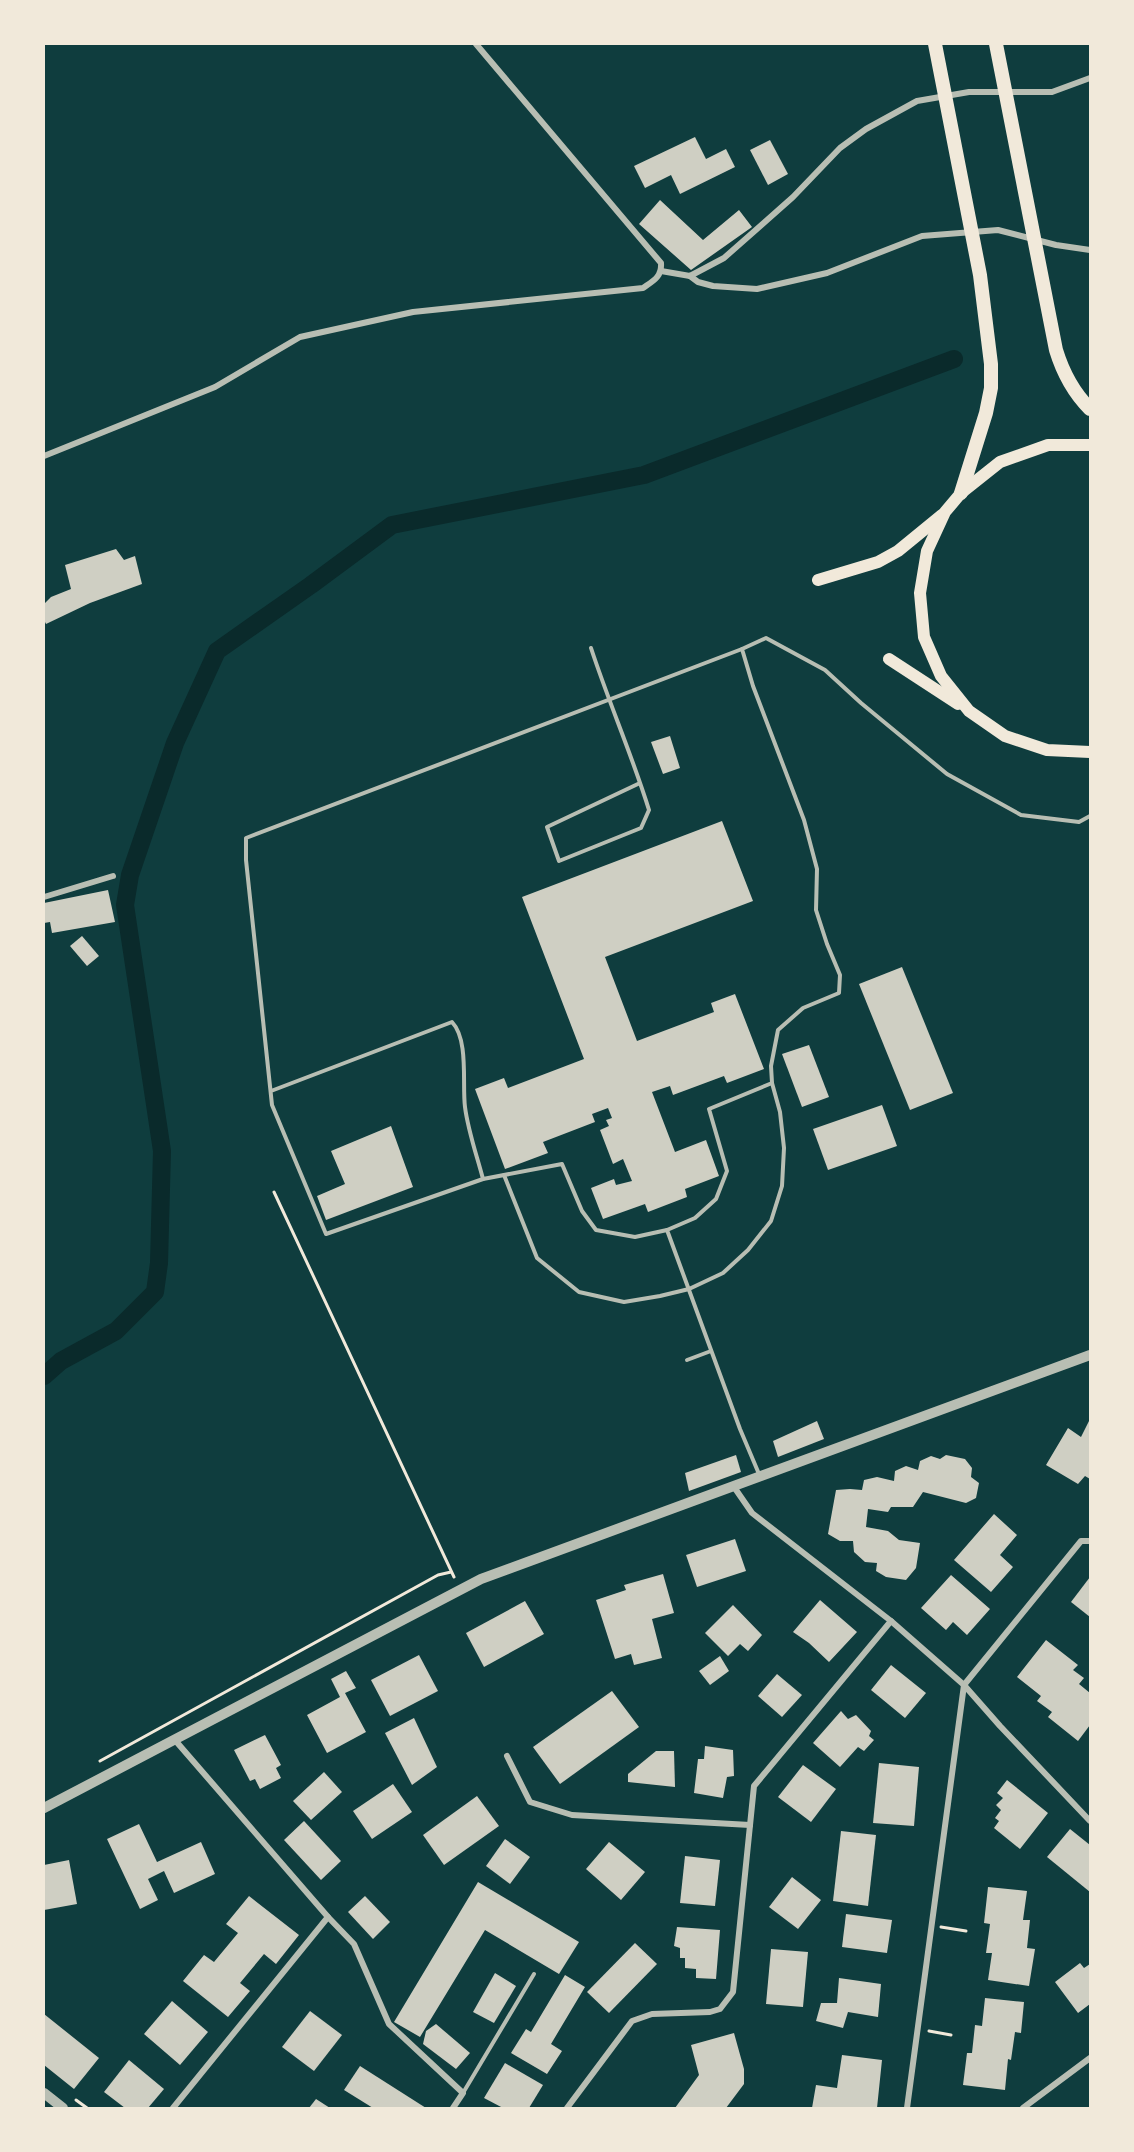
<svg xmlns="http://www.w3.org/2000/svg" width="1134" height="2152" font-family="Karla,sans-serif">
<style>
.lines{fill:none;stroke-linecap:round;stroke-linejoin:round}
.canal{stroke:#0a2a2b;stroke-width:18}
.building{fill:#cfcfc3}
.path{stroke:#f1e9da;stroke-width:3}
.service{stroke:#b8beb3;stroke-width:4}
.minor{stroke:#b8beb3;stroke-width:6}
.tertiary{stroke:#b8beb3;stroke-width:10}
.primary{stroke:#f1e9da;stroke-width:12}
.trunk{stroke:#f1e9da;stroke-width:14}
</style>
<rect width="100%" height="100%" fill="#0f3d3e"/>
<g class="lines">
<path class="canal" d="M44,1376L61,1361L116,1331L155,1292L159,1263L162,1151L125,905L130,875L175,743L217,651L311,585L392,525L644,475L954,359"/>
</g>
<g class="building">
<path d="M695,137L706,159L726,149L735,167L680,194L671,175L645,188L634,166Z"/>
<path d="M770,140L788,174L768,185L750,150Z"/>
<path d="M660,200L703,240L739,210L752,227L691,270L639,224Z"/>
<path d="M116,549L124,560L135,556L142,584L90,603L46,624L44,620V604L51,597L71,589L65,565Z"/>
<path d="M670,736L680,768L663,774L651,742Z"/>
<path d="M722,821L753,901L605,957L637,1041L714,1012L711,1003L735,994L764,1069L727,1083L724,1076L673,1095L670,1086L652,1092L675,1152L706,1140L719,1176L685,1189L687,1197L648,1212L645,1204L603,1219L591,1188L614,1179L616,1185L632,1181L623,1159L613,1164L600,1130L609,1126L606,1120L612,1118L608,1108L592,1114L595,1122L543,1142L548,1153L505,1169L475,1089L504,1078L508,1088L584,1059L522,897Z"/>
<path d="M108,890L115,922L52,933L50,922L44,923V903Z"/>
<path d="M82,936L99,956L87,966L70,946Z"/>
<path d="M902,967L953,1093L910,1110L859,984Z"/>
<path d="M809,1045L829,1097L802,1107L782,1054Z"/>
<path d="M882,1105L897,1146L828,1170L813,1129Z"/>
<path d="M391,1126L413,1187L326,1220L317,1196L345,1184L331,1151Z"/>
<path d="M1090,1419V1479L1085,1476L1078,1484L1046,1465L1068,1428L1081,1437Z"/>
<path d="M817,1421L824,1439L778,1457L773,1441Z"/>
<path d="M736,1455L741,1472L689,1491L685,1473Z"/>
<path d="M946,1455L965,1459L972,1468L971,1477L979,1483L976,1498L966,1503L923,1492L913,1507H891L888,1512L868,1509L866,1527L888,1531L899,1540L920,1543L916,1568L906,1580L886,1577L876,1571L877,1563L865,1562L854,1552L853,1541H840L828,1534L836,1490L850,1489L862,1490L864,1480L877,1477L894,1481L895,1471L906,1466L918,1470L920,1461L931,1456L940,1459Z"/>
<path d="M994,1514L1017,1535L1000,1555L1013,1567L991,1592L954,1560Z"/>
<path d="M735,1539L746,1571L697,1587L686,1555Z"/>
<path d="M663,1574L674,1613L652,1619L662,1658L634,1665L631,1654L615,1659L596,1600L626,1590L624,1585Z"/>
<path d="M951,1575L990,1609L967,1635L953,1622L946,1630L921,1608Z"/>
<path d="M1090,1577V1617L1071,1602Z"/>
<path d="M820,1600L857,1632L829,1662L809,1643L793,1632Z"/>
<path d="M525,1601L544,1634L484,1667L466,1633Z"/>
<path d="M733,1605L762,1635L748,1651L740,1644L728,1656L705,1633Z"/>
<path d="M1046,1640L1078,1665L1073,1670L1084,1678L1079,1684L1090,1693V1725L1078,1741L1048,1717L1052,1712L1037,1701L1041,1696L1017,1677Z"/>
<path d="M419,1655L438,1691L390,1716L371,1680Z"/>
<path d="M720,1656L729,1671L710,1685L699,1671Z"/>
<path d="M891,1665L926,1693L905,1718L871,1690Z"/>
<path d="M346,1671L356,1688L345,1693L366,1732L327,1753L307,1715L340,1697L331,1679Z"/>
<path d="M777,1674L802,1695L782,1717L758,1696Z"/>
<path d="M612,1691L639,1727L560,1784L533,1747Z"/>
<path d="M841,1711L848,1719L856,1715L871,1731L869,1736L874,1740L864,1751L858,1747L840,1767L813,1743Z"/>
<path d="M414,1718L437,1767L412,1785L385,1733Z"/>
<path d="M265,1735L281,1765L276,1768L281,1778L260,1789L255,1779L250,1781L234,1750Z"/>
<path d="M705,1746L733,1750L734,1776L727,1777L723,1798L694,1793L698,1759H704Z"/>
<path d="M656,1751H674L675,1787L628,1782V1774Z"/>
<path d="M879,1763L919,1767L914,1826L873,1823Z"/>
<path d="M803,1765L836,1789L811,1822L778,1797Z"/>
<path d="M324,1772L342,1792L311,1820L293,1801Z"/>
<path d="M1007,1780L1048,1813L1020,1849L994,1828L999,1821L995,1818L1001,1810L996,1805L1003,1798L997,1793Z"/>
<path d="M393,1784L412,1812L372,1839L353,1811Z"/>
<path d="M477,1796L499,1826L444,1865L423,1835Z"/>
<path d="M304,1821L341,1861L321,1880L284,1840Z"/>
<path d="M139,1824L157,1862L201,1842L215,1874L174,1893L164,1871L148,1879L158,1900L140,1909L107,1839Z"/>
<path d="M1070,1829L1090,1845V1892L1047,1857Z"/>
<path d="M841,1831L876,1835L868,1906L833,1901Z"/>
<path d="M505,1839L530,1857L510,1884L486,1866Z"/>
<path d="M609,1842L645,1872L621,1900L586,1869Z"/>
<path d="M685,1856L720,1860L715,1906L680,1903Z"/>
<path d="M69,1860L77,1904L44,1910V1865Z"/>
<path d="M792,1877L821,1900L798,1929L769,1907Z"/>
<path d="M478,1882L579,1942L559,1974L485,1930L420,2037L394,2022Z"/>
<path d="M988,1887L1027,1891L1023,1920H1030L1027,1948L1035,1949L1029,1986L988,1980L992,1953H986L990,1924L984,1923Z"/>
<path d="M249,1896L299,1935L276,1964L264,1954L240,1983L250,1991L228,2017L183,1981L204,1955L214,1962L238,1933L226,1924Z"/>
<path d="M365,1896L390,1922L373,1939L348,1912Z"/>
<path d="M846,1914L892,1920L887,1953L842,1947Z"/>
<path d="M677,1927L720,1930L716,1979L696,1978V1969L685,1968V1958H680V1948L674,1946Z"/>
<path d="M635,1943L657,1964L609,2013L587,1992Z"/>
<path d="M771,1949L808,1952L803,2007L766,2004Z"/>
<path d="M1080,1963L1084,1968L1090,1964V2004L1078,2013L1055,1982Z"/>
<path d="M495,1973L516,1986L494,2023L473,2012Z"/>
<path d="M565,1975L585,1987L551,2044L562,2051L547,2074L511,2053L526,2029L531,2032Z"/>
<path d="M839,1978L881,1984L878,2017L848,2012L843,2028L816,2021L821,2003H837Z"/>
<path d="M985,1998L1024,2002L1021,2033L1015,2032L1011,2060L1008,2059L1005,2090L963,2085L967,2053H972L975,2025L982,2026Z"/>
<path d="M172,2001L208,2032L180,2065L144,2034Z"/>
<path d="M310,2011L342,2035L314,2071L282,2047Z"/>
<path d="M44,2014L99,2058L74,2089L44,2065Z"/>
<path d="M436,2024L470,2053L456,2069L423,2044L426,2031Z"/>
<path d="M734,2033L744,2069V2084L726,2108H675L699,2075L691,2045Z"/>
<path d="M842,2055L882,2060L877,2108H812L816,2085L837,2088Z"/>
<path d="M129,2060L164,2089L148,2108H125L104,2092Z"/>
<path d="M505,2063L543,2085L529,2108H503L484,2098Z"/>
<path d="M360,2066L426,2108H373L344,2090Z"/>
<path d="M316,2099L330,2108H309Z"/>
</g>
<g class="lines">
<g class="path">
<path d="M274,1192L454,1577"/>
<path d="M100,1761L438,1575L451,1572"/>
<path d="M941,1927L966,1931"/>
<path d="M929,2031L951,2035"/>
<path d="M76,2100L87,2108"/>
</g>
<g class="service">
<path d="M591,648C609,703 632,755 649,810L641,828L559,861L547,827L640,783"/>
<path d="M271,1091L452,1022C469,1040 462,1084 465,1107C468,1131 477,1156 483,1179L326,1234L272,1105L246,860V838L742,649"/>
<path d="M504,1175L537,1258L579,1292L624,1302L660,1296L689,1289L723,1273L748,1250L771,1221L782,1186L784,1148L780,1112L772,1083"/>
<path d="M483,1179L562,1164L582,1211L596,1230L635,1237L667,1230"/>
<path d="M687,1360L711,1351"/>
<path d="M759,1474L740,1429L667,1230L695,1218L716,1199L727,1171L709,1109L772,1083L771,1066L778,1030L803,1008L839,993L840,975L827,944L816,910L817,869L804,820L753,686L742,649L766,638L825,670L861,703L947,774L1021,815L1079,822L1090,816"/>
<path d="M463,2093L534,1974"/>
</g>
<g class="minor">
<path d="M661,271L690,276L724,258L793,197L840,148L866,129L917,101L969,92H1052L1090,78"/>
<path d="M690,276L698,282L713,286L757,289L827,273L922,236L998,230L1056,245L1090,250"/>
<path d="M44,456L215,387L300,337L413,312L643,288C653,281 662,277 661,263L476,44"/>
<path d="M44,897L113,876"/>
<path d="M734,1487L752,1513L891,1621L964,1685L1000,1726L1090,1821"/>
<path d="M174,1739L328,1917L354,1944L389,2024L463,2093L453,2108"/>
<path d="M507,1756L530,1802L572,1815L750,1825"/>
<path d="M173,2108L328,1917"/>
<path d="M567,2108L632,2021L652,2014L710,2012L720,2009L733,1992L754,1786L891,1621"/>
<path d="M907,2108L964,1685L1081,1541H1090"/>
<path d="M1023,2108L1090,2058"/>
</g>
<g class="tertiary">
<path d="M44,1808L481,1579L1090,1355"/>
<path d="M44,2093L63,2108"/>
</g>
<g class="primary">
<path d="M1090,445H1048L1000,462L961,493L945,512L927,551L920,593L924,637L941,676L969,711L1005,736L1047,750L1090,752"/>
<path d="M818,580L878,562L898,551L942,515"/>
<path d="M889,659L958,704"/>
</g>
<g class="trunk">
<path d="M935,44L980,275L991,364V388L986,413L961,493"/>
<path d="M996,44L1056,350C1063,373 1073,392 1090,409"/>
</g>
</g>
<rect width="1134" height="2152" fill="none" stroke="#f1e9da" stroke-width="90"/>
</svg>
